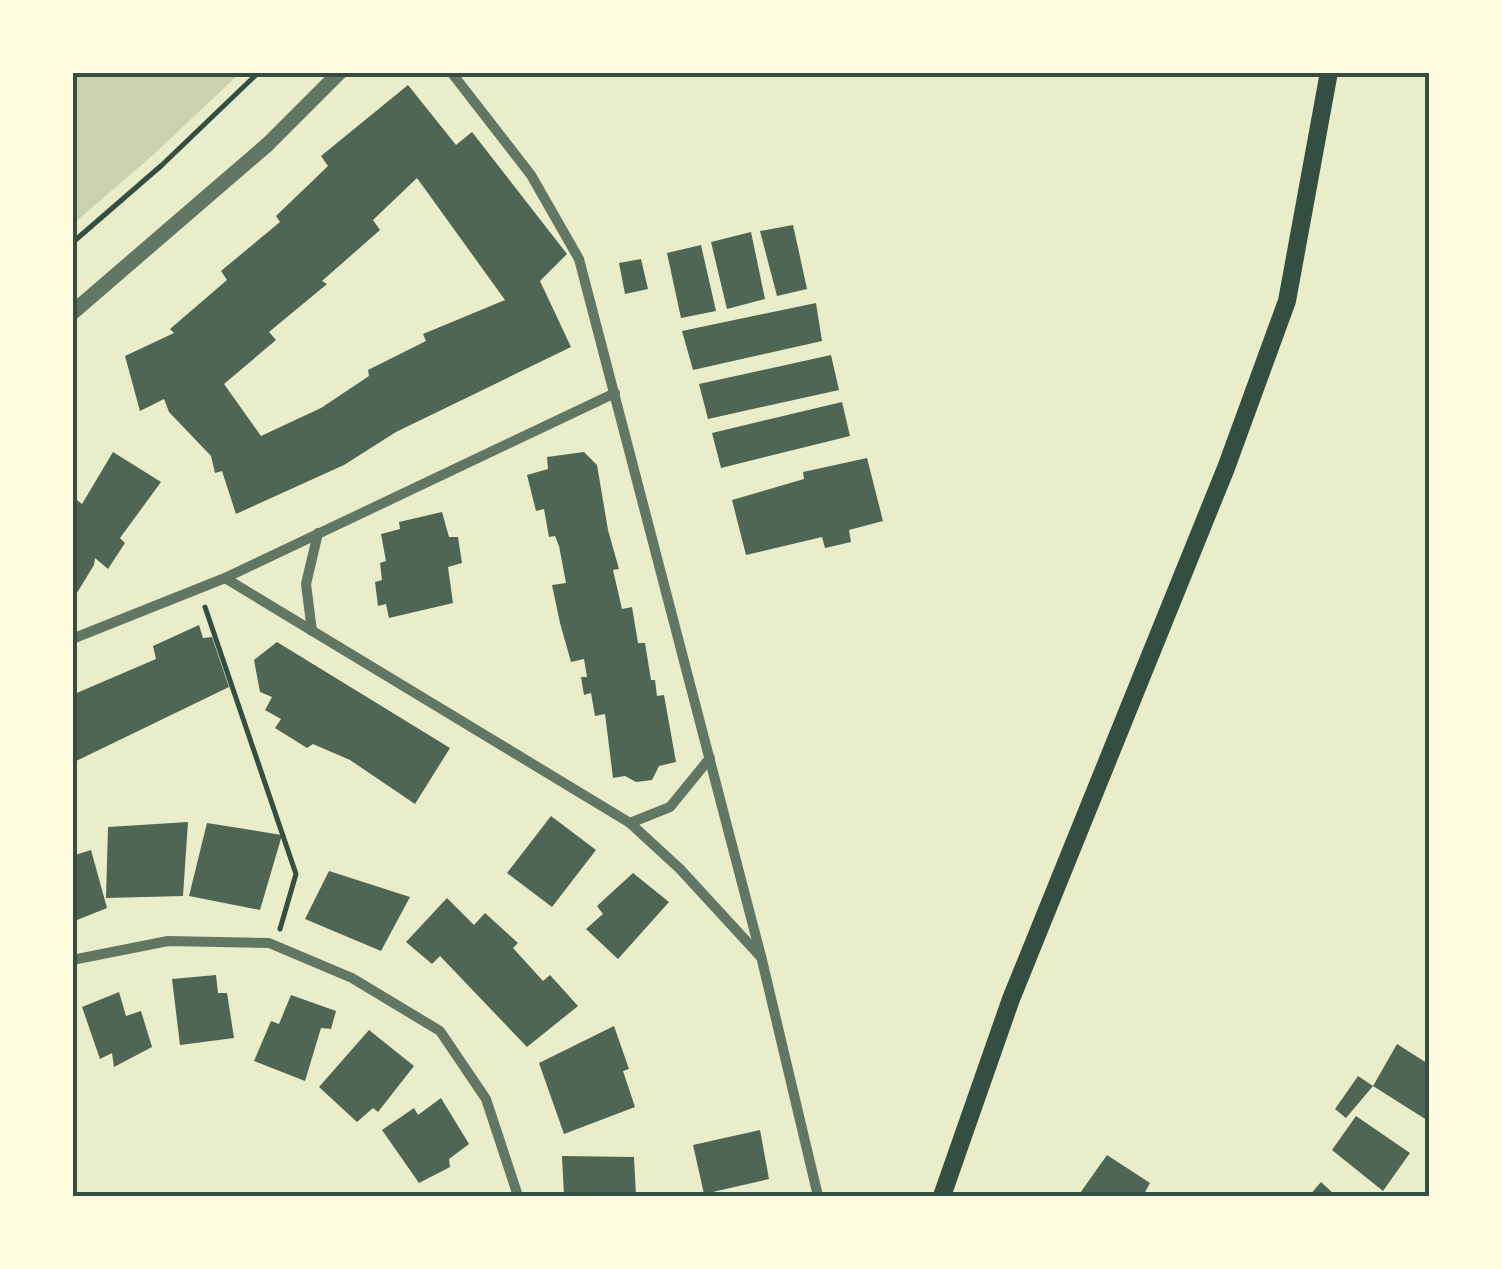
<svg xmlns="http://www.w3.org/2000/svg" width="1502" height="1269" font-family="'Nunito Sans',sans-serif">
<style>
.green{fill:#cad2ad}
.building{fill:#4f6655;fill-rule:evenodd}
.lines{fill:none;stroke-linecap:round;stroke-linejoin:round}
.path{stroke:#344e41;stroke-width:5}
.minor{stroke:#617663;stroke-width:10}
.tertiary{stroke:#617663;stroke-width:15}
.primary{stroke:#344e41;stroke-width:18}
.neatline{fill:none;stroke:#344e41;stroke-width:4}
</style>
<rect width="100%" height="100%" fill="#e9edc9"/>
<path class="green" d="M73,72H239L240,73L153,155L73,224Z"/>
<g class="building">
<path d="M408,85L456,145L472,132L567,254L540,281L571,347L396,432L344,465L236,514L222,471L215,473L211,456L169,412L164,399L140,411L125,356L174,333L170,329L227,280L221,271L280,222L276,216L328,166L321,156ZM417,178L505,300L423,334L426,341L368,370L369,376L321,408L261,436L224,384L276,340L269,332L327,284L322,281L380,230L373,220Z"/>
<path d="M793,225L807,289L777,296L760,231Z"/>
<path d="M751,232L765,299L727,309L711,242Z"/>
<path d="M701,245L716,311L681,318L667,253Z"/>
<path d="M641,259L648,289L625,294L619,263Z"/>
<path d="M816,303L822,341L693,370L682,331Z"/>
<path d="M831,355L839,390L708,419L699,384Z"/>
<path d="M842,402L850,436L721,468L712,433Z"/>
<path d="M113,452L161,482L120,538L125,543L108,569L95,558L94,565L72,601V496L82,504Z"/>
<path d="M584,452L597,465L608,530L619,569L613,570L622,609L632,607L638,643H645L651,680H655L657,696L664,695L676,762L659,766L652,780L636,782L625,776L613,778L605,714L595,716L591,693L584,695L581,677H587L584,659L571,662L560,623L552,585L566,583L559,546L555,536L549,537L544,509L536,511L527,475L548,469L547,457Z"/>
<path d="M867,458L883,521L849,530L851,542L825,548L822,537L746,555L732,500L804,479L803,472Z"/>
<path d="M442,512L449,537H458L462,563L448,567L453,603L389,618L386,604L378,606L375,582L382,580L380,563L386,561L381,534L400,529L399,522Z"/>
<path d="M199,625L203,638L212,637L229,687L72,763V695L156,659L153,646Z"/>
<path d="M277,642L450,748L415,804L350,760L313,744L307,748L275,728L281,719L265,710L272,697L260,692L254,660Z"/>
<path d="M551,816L596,850L552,907L507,873Z"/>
<path d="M188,822L183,896L106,898L108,827Z"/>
<path d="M207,823L282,835L260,910L189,896Z"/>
<path d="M91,850L107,908L77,920L72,916V856Z"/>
<path d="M329,871L410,897L381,951L305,919Z"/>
<path d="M633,873L669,902L618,959L586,929L603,914L597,906Z"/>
<path d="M447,898L474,925L485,913L518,943L513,948L543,981L550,975L578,1006L527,1047L440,956L432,964L406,942Z"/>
<path d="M216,975L218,993H227L234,1038L180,1045L172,979Z"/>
<path d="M119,992L126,1016L141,1011L152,1047L114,1067L112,1053L100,1059L82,1007Z"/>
<path d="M291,995L336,1011L331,1029L321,1028L305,1081L254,1061L271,1021L279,1024Z"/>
<path d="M614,1026L629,1069L623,1071L635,1107L564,1134L539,1063Z"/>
<path d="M369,1030L414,1066L378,1112L373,1108L357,1122L319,1087Z"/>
<path d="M1397,1044L1430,1065V1122L1373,1086Z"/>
<path d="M1358,1076L1373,1086L1346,1118L1335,1109Z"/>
<path d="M441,1098L469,1144L449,1159L450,1167L419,1183L382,1130L414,1108L418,1115Z"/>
<path d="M1356,1116L1410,1153L1383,1191L1332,1150Z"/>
<path d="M760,1130L769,1179L704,1194L693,1145Z"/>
<path d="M1107,1155L1150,1183L1143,1196H1078Z"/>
<path d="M562,1156L634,1157L636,1196H564Z"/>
<path d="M1321,1182L1336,1196H1309Z"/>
</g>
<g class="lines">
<g class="path">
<path d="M72,243L162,165L259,72"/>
<path d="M205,607L296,874L280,929"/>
</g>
<g class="minor">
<path d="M451,72L531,175L579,259L761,956L818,1196"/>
<path d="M225,578L630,823L680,869L760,956"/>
<path d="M312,631L306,584L318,533"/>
<path d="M72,639L225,578L615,393"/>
<path d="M630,823L670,807L710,758"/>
<path d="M72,960L168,941L269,943L352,978L440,1031L486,1099L518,1196"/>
</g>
<path class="tertiary" d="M72,313L268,144L340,72"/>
<path class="primary" d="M942,1196L1011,999L1226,468L1287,301L1329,72"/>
</g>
<rect width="1502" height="1269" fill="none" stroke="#fefae0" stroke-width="150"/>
<rect x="75" y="75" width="1352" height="1119" class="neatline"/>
</svg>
